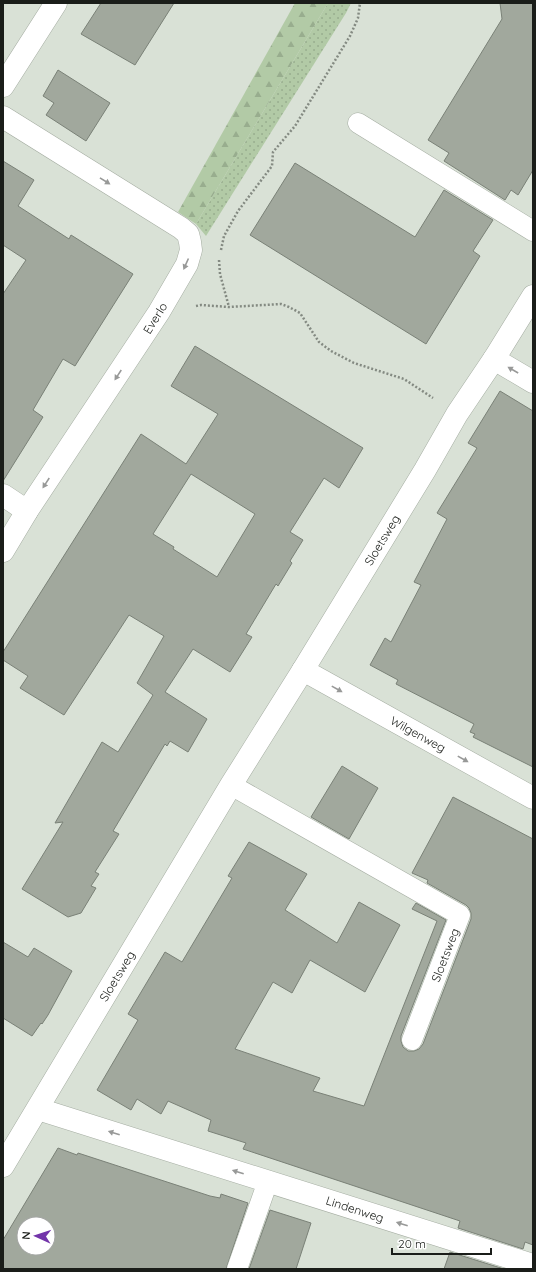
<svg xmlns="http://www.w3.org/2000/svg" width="536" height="1272" font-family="Quicksand,sans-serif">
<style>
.grass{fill:url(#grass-dots)}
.forest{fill:url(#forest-firs)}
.building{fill:#a1a89d;stroke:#7a8177;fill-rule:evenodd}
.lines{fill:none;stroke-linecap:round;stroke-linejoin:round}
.service-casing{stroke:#a5ada2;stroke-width:21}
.minor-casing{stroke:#a5ada2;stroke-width:23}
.path{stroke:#848a82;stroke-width:2.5;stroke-dasharray:2 2;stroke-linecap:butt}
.service{stroke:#fff;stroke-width:20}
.minor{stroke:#fff;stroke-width:22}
.oneway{fill:#989998}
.labels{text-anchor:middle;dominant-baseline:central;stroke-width:4;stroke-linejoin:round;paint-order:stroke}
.street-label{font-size:12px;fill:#1a1d19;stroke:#fff}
</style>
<defs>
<pattern id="grass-dots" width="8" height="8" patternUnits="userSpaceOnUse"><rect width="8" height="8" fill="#b2caa6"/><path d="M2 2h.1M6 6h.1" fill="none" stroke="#98ad8e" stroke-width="1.8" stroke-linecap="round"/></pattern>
<pattern id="forest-firs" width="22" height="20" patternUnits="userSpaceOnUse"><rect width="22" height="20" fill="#b2caa6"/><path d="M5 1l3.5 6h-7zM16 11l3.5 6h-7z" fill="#98ad8e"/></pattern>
</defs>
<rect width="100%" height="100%" fill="#d9e1d6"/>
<path class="grass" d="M328,3H351L346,13L206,236L196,224Z"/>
<path class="forest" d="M295,3H328L196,224L178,212Z"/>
<g class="building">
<path d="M101,3H174L135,65L81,34Z"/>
<path d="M500,3H533V170L518,195L511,190L505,200L444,161L449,153L428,140L502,19Z"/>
<path d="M58,70L110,103L86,141L46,115L54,103L43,96Z"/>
<path d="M3,161L34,180L18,206L69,239L71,235L133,274L75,366L63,359L33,410L43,417L3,481V294L26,260L3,245Z"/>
<path d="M295,163L415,237L444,190L493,220L473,251L480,256L426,344L250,235Z"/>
<path d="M195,346L363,448L339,488L324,478L290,532L303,540L290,561L292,563L278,586L276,584L246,634L252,637L230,672L193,649L165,692L207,719L188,752L170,741L167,746L165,744L113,831L119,834L95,872L99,874L91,886L96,888L81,913L68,917L22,889L63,822L55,823L102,742L118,752L153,695L137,683L164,636L129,615L64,715L20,688L28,676L3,660V652L141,434L186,464L218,414L171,386ZM191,474L255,514L217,577L173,549L174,547L153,534Z"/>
<path d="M500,391L533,411V767L473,737L475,734L470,732L474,724L396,684L398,680L370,665L385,638L391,642L421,585L414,582L447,519L437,513L477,448L468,443Z"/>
<path d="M342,766L378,788L349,839L311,817Z"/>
<path d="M453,797L533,839V1245L525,1242L523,1249L458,1228L460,1221L243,1149L246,1143L208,1131L211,1120L168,1101L161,1114L137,1099L131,1110L97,1090L138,1020L128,1014L165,952L182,962L232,878L228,876L249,842L307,874L285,910L337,943L359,902L400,925L365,992L310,960L292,993L273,982L235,1049L320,1078L313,1091L364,1106L437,921L412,909L416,903L446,920L401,1036V1041L403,1047L408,1051H414L419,1049L423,1044L471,919V913L469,908L466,905L427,883L428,880L412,873Z"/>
<path d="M3,942L28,957L34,948L72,971L48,1015L42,1024L41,1023L32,1036L3,1018Z"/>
<path d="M58,1148L77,1155L78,1153L210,1196L220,1198L221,1194L248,1203L226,1269H3V1240ZM24,1224H48V1248H24Z"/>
<path d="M270,1210L311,1223L296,1269H249Z"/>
<path d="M450,1252L504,1269H444Z"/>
</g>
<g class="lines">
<defs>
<g id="service">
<path d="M358,123L533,231"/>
<path d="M231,785L460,915L412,1040"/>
<path d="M237,1269L268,1181"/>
</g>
<g id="minor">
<path d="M3,86L56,3"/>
<path d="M3,117L181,228L188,234L190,242L191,250L187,264L159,312L27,511L3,551"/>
<path d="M494,359L533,382"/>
<path d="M3,495L27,511"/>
<path d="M303,670L533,798"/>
<path d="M38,1109L533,1265"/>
<path d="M3,1166L231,785L303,670L425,470L457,414L494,359L533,296"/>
</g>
</defs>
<use href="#service" class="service-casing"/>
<use href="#minor" class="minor-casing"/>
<g class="path">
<path d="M221,250L224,236L238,211L272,166L273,152L295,126L350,36L358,18L360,3"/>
<path d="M219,260L220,274L229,307"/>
<path d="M196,306L201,305L229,307L281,304L289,307L300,313L319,342L331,351L354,363L404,379L433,398"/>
</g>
<use href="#service" class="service"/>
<use href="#minor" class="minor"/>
</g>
<defs><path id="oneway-solid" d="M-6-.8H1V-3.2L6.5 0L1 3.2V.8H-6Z"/></defs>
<g class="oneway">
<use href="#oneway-solid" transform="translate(105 181) rotate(32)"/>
<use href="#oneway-solid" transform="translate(186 264) rotate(114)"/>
<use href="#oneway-solid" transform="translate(513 370) rotate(-150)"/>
<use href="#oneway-solid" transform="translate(118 375) rotate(123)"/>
<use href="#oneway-solid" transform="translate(46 483) rotate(123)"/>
<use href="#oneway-solid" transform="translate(337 689) rotate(29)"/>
<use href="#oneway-solid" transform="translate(463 759) rotate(29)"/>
<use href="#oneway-solid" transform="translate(114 1133) rotate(-162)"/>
<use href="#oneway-solid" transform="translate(238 1172) rotate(-162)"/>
<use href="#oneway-solid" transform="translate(402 1224) rotate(-162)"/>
</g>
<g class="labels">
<g class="street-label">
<text transform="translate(155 318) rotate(-58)">Everlo</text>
<text transform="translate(382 540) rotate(-59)">Sloetsweg</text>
<text transform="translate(418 734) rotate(29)">Wilgenweg</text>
<text transform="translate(445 955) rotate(-69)">Sloetsweg</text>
<text transform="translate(117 976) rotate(-59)">Sloetsweg</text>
<text transform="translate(355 1209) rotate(18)">Lindenweg</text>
</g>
</g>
<rect width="536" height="1272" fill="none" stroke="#1a1d19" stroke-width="8"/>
<g transform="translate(36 1236) rotate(273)"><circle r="19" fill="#ffffff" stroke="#a3a5a3"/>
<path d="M0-3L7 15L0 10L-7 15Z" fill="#7335aa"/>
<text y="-6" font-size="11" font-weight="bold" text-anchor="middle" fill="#1a1d19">N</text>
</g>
<path d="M392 1248v6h99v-6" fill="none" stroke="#1a1d19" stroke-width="2"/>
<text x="398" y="1248" font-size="12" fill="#1a1d19" stroke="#ffffff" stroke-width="3" paint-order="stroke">20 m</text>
</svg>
